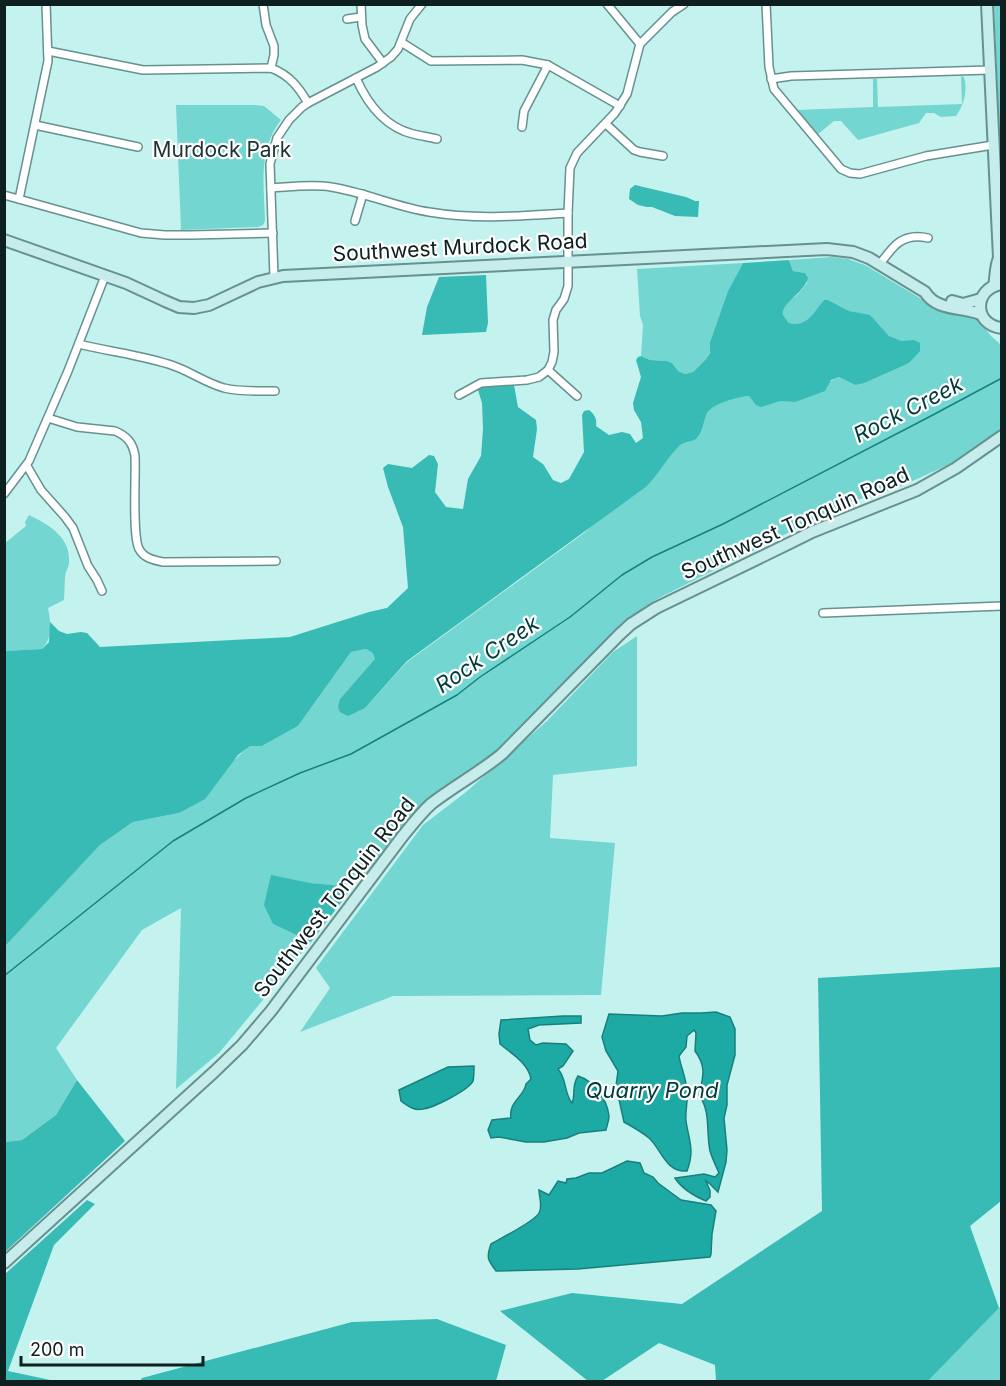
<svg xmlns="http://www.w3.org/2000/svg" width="1006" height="1386" font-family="Inter,sans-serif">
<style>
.green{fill:#73d6d1}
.forest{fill:#38bab5}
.water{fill:#1daaa5;stroke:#18807c;stroke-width:1.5}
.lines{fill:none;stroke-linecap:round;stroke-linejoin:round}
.stream{stroke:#18807c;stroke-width:1.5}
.street-casing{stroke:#66918e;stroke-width:10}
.secondary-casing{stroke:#66918e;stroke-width:14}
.street{stroke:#fff;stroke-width:7}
.secondary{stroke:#c6eceb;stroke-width:10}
.labels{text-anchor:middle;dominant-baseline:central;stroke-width:4.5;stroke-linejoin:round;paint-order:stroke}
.park-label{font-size:21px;fill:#1d3332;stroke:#fff}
.street-label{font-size:21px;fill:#0d1f1e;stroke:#fff}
.water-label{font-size:22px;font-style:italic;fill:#003b39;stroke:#fff}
</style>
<rect width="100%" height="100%" fill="#c4f2ef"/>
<g class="green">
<path d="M994,5H1002L1001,178Z"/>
<path d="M961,76L964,77C968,90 964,105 956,116L941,117L934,113H926L919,123L858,140L841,121H834L817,135L797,110L873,107V79H877L878,107L962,104Z"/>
<path d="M176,105H253L264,106L281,120C258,149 264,186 265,221L263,225L258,227L181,230Z"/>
<path d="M832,257L848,259L865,265L943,312L953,315L977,318L991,336L999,343L1002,348V427L998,431L948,465L897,488L847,503L659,598L633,616L613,633L514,735L489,756L424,803L365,874C342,890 335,885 310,883L273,924L311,942L219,1053L176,1089L181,908L142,930L56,1048L77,1080L56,1115L22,1140L5,1142L4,946L100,845L133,822L179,813L250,745L262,746L298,726L351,652L366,649L374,653L376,659L340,699L365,708L407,662L584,533L671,454C674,451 677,446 681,444C686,440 694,442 698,437C703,429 703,416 709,410C717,402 739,397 749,396C762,412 762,404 778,401C784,400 791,403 797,401C812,395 824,383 839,377L855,385L901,342L889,336L870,316L849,311L828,300H824C813,314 808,327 789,323L783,315V309L789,301L798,294L807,283L805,273L793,271L789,260Z"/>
<path d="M743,263L728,291L710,342V352L706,359L693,372L685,374L678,371L672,363L667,361L650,360L641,356L643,325L640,316L637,269Z"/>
<path d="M29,515C50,525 71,538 69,563C69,566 67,569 66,572C64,580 65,591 64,600L48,608C51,624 53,637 42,649L5,651V543L26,526L25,522Z"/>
<path d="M637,636V766L553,775L550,838L615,843L601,995L393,996L300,1032L330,988L316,968L423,825L466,792L547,721L613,652Z"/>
<path d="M1001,1306V1381H928Z"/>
</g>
<g class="forest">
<path d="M635,185L686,197L695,201H699L698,217L675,216L652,207H647L638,205L629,199L630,189Z"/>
<path d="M789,260L793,271L805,273L808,278C805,292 780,304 783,315C784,316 788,322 789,323C808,327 813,313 824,300H828L849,311L870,315L889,336L901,341L914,340L920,343V351L909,363L864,383L855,385L839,377L831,380L825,391L795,402L780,401L761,407L756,405L749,396C739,397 713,403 707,413C703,421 703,433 696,439C691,442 684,441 679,446C667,458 659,473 647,486L407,661L365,708L348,716L340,712L338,707L340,699L375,659L373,653L366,649L351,652L298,726L262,746H250L238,755L205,799L179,813L133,822L100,845L5,946V651L42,649L49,642L50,622L59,631L67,634L81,632L87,633L100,647L290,637L369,612L387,608L408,588L403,527L388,487L383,468L388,464L412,468L429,455L434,456L438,464L435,492L446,507L463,509L468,479L481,456L483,429L482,403L478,390L483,387L514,385L518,407L536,420L537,429L533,457L543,464L553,480L561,483L569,479L584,452L582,415L584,411L589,410C595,415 597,419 596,426L609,435L622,432L630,434L636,443L643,438L641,422L634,410L633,403L641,377L636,360L638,357L641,356L650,360L667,361L672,363L678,371L685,374L693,372L706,359L710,353V342L728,291L743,263Z"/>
<path d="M486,275L488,323L486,332L422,335L427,307L439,277Z"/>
<path d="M271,875L310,883L343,886L349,892L311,942L273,924L264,905Z"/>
<path d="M1001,967V1201L970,1226L999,1308L928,1381H716L715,1365L659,1343L602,1381H588L500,1311L572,1293L682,1304L822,1211L818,978Z"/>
<path d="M77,1080L125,1141L5,1252V1142L22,1140L56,1115Z"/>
<path d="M87,1200L95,1204L54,1245L8,1371L55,1381H5V1274Z"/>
<path d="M437,1319L506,1345L496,1381H140L142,1378L352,1322Z"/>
</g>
<g class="water">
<path d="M716,1012L730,1017L735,1029V1055L727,1085V1105L724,1118L727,1150L726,1162L718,1192L710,1184L706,1181L710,1191V1197L706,1201C694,1196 682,1189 675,1178L704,1174L715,1177L719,1173C716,1166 712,1158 710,1151C706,1132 711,1111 699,1095C703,1077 707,1067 695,1051L696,1033L694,1030L687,1036L686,1047L679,1056C681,1068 687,1080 687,1093C688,1102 685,1111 686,1121C689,1141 695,1150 687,1171C666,1173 662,1150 649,1138C642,1132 633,1127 624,1122L616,1086L618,1071L606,1051L602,1037L609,1014L662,1016L682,1013H701Z"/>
<path d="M563,1016H581V1023L539,1025L528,1029L530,1040L536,1045L543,1043L566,1044L573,1051L563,1066L558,1069C567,1079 564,1094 572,1103C576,1094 571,1087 578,1076C594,1081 607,1099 609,1116C609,1121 607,1125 606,1130L579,1133L567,1138L544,1142H526L499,1137L491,1138L488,1130L492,1120L511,1118C508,1102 524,1097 526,1084L531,1079C528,1063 512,1054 500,1044L499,1034L501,1020Z"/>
<path d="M474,1066C474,1070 474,1077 473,1081C469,1090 433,1108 423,1109C414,1111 408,1106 401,1101L399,1090L448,1067Z"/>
<path d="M627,1161L640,1163L644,1173L653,1177L658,1183L681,1200L711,1205L716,1211L712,1234L711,1254L710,1257L578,1269L496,1271C488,1260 486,1258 491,1244C501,1238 534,1222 539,1213C543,1207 539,1197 539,1190L549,1195L558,1181L566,1183L567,1179L576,1178L589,1173H602Z"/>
</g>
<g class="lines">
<path class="stream" d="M4,976L173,841L246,798L300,773L351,754L457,695L480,677L570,617L622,575L652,557L723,524L929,417L1002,378"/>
<defs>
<g id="street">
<path d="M263,4L266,25L274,46V55L271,68"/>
<path d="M361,4L362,25L365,39L383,63"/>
<path d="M766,4L769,67L774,89L841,169L850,173L860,174L926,156L993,145"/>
<path d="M347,19L361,17"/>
<path d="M401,42L431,61L522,60L548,65L620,106"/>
<path d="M640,44L672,12L684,4"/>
<path d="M48,51L143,70L271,68C289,75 298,86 308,103"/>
<path d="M356,78C367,103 385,127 413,134C421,136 429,137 437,139"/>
<path d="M771,79L791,76L989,70"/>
<path d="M606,124L634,150L640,152L663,156"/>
<path d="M35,125L138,147"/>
<path d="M522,127L524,111L548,65"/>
<path d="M271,188C290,187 311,184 331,187C364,192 396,207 429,212C476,220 521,216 568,213"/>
<path d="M4,195L141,233L165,235H191L273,233"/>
<path d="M19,199L48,61L46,4"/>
<path d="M355,221L363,194"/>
<path d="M880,264C893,246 903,232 928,238"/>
<path d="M274,277L270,164L277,138L289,120L302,107L308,103L377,67L391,57L398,49L410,19L422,4"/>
<path d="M79,344C110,352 143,355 174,366C191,372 206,383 224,388C241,392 258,391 275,391"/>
<path d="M548,370L577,396"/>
<path d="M459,395L481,383L527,380L539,377L548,370L552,362L554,352L553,320L556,310L564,299L568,286V213L570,168L577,153L615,113L627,94L640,44L607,4"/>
<path d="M48,418L77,427L115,431C127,436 133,443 135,456C136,475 132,535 139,549C144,558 153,560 163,562L276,561"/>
<path d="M27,466L41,490L65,517L73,528L88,566L97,580L102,591"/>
<path d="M4,494L29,461L68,371L105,276"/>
<path d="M823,613L1002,606"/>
</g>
<g id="secondary">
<path d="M987,4L999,258C995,267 996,276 994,286"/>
<path d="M4,240L126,283L165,301L179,307L194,308L209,305L258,282L283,276L827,249L853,252L869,258L925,292C936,311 963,307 980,314"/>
<path d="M1001,284C973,289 973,325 1002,328"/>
<path d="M952,301L963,304L981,299"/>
<path d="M4,1263L214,1072L242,1045L271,1011L402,837C411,826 420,814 431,804C454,786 479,773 502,754L619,635L631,624L656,608L790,543L812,532L917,490L956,468L1002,436"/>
</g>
</defs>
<use href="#street" class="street-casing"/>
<use href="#secondary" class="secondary-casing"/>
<use href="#street" class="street"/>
<use href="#secondary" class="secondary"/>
</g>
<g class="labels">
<g class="park-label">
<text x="222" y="149">Murdock Park</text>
</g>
<g class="street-label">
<text transform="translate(460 247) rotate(-3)">Southwest Murdock Road</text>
<text transform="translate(795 523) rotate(-24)">Southwest Tonquin Road</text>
<text transform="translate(334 897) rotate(-52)">Southwest Tonquin Road</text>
</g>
<g class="water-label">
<text transform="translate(908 409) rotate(-27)">Rock Creek</text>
<text transform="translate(487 654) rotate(-34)">Rock Creek</text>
<text x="652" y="1090">Quarry Pond</text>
</g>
</g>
<rect width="1006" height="1386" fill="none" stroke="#0d1f1e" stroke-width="12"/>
<path d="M21 1356v9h182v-9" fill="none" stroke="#0d1f1e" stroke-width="3"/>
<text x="30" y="1356" font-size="18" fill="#0d1f1e" stroke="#ffffff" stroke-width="4.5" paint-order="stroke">200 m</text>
</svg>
